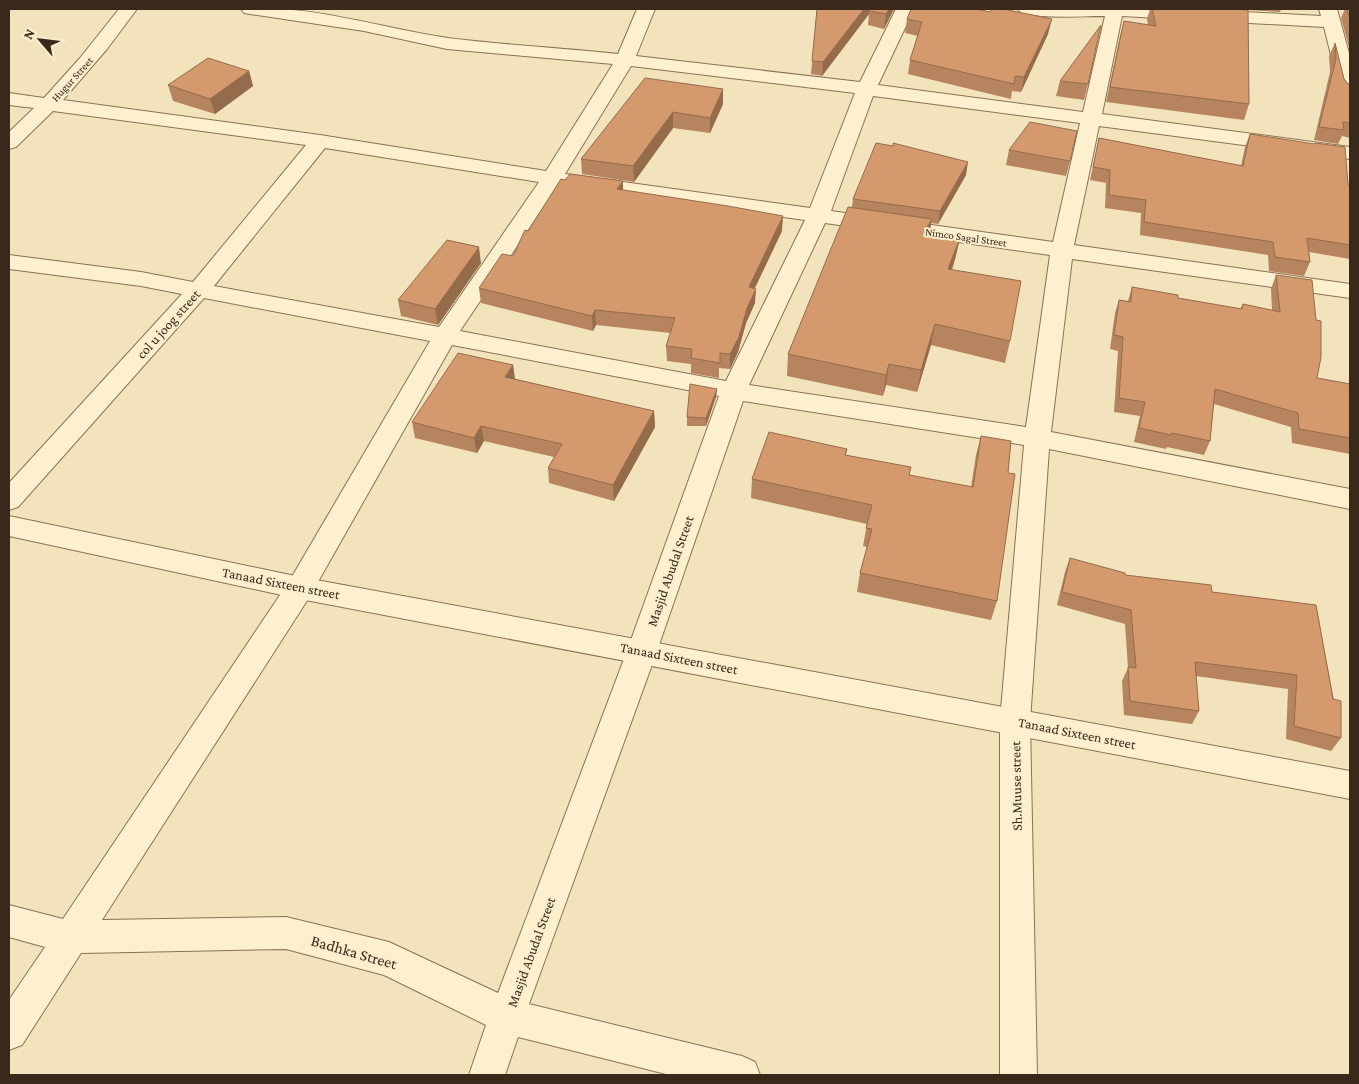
<svg xmlns="http://www.w3.org/2000/svg" width="1359" height="1084" font-family="'Crimson Pro',serif">
<style>
.lines{fill:none;stroke-linecap:round;stroke-linejoin:round}
.minor-casing{stroke:#8b7254;stroke-width:2}
.tertiary-casing{stroke:#8b7254;stroke-width:2}
.minor{fill:#fcf0cf;fill-rule:evenodd}
.tertiary{fill:#fcf0cf;fill-rule:evenodd}
.wall{fill:#b6845e}
.shaded-wall{fill:#946c4c}
.building{fill:#d49a6d;stroke:#946c4c}
.labels{text-anchor:middle;dominant-baseline:central;stroke-width:4;stroke-linejoin:round;paint-order:stroke}
.far-street-label{font-size:11px;fill:#39291a;stroke:#f9edcc}
.street-label{font-size:14px;fill:#39291a;stroke:#f9edcc}
.near-street-label{font-size:16px;fill:#39291a;stroke:#f9edcc}
</style>
<rect width="100%" height="100%" fill="#f2e3bc"/>
<g class="lines">
<defs>
<path id="minor" d="M119,9H137L107,49L63,100L320,135L546,171L613,64L447,49L364,31L250,14L244,13L241,9C311,4 379,28 448,38C504,45 562,48 618,54L637,9H655L636,56L860,82L896,9H914L878,85L1083,112L1105,16C1077,16 1047,19 1021,13L1018,9H1189L1321,16L1319,9H1337L1350,57V97L1343,95L1340,91L1324,27L1122,16L1102,114L1350,147V159L1099,126L1074,245L1350,284V298L1072,259L1051,432L1350,489V509L1049,449L1030,721L1037,1075H1000V721L1024,445L743,401L657,651L529,1004L742,1056L755,1062L760,1075H670L518,1037L505,1075H469L486,1025L384,975L286,949L81,953L22,1045L9,1050V1000L45,947L9,937V905L63,919L290,580L430,341L204,298L18,507L9,510V483L182,294L141,286L9,269V255L141,272L193,282L306,145L53,111L16,147L9,149V132L34,108L9,105V93L44,98L80,58ZM631,66L855,93L810,208L565,174ZM873,96L1080,123L1053,242L831,211ZM325,148L539,182L439,327L214,286ZM558,185L805,220L726,381L460,331ZM825,223L1050,255L1026,427L749,385ZM452,345L719,396L627,651L498,993L389,942L286,917L102,920L310,596Z"/>
<path id="tertiary" d="M9,516L300,577L1350,771V799L300,599L9,536Z"/>
</defs>
<use href="#minor" class="minor-casing"/>
<use href="#tertiary" class="tertiary-casing"/>
<use href="#minor" class="minor"/>
<use href="#tertiary" class="tertiary"/>
</g>
<g class="wall">
<path d="M817,9H894L884,29L868,25L869,14L822,76L811,74Z"/>
<path d="M1150,9H1281L1280,12L1248,10L1249,104L1244,120L1106,102L1120,36L1124,21L1148,25L1147,19Z"/>
<path d="M1345,9H1350V51L1341,18Z"/>
<path d="M907,19L1048,34L1021,92L1012,91L1011,99L908,74L910,60L918,36L905,33Z"/>
<path d="M1335,43L1344,79L1348,84H1350V138L1342,136L1338,144L1314,140L1330,72L1329,56Z"/>
<path d="M249,71L253,86L215,114L173,101L168,85Z"/>
<path d="M645,78L723,104L710,133L673,128L634,182L582,174L581,159Z"/>
<path d="M1060,81L1088,84L1084,100L1056,96Z"/>
<path d="M1250,134L1348,184L1350,185V259L1309,252L1310,262L1304,276L1269,271L1268,255L1140,235L1141,213L1105,208L1106,183L1090,180L1099,138L1241,166L1245,147Z"/>
<path d="M1009,150L1070,161L1066,176L1006,165Z"/>
<path d="M966,175L938,224L931,223L930,232L960,238L955,259L952,270L1010,341L1005,363L931,345L917,392L886,385L883,396L787,376L788,354L852,207L853,199Z"/>
<path d="M565,180L623,181V190L782,231L755,288V303L746,323L738,352L730,369L719,368V378L691,373V364L667,361L666,346L671,333L596,325L593,331L481,303L479,288L513,256L528,231Z"/>
<path d="M481,263L438,325L401,316L398,300Z"/>
<path d="M1276,275L1317,378L1350,384V454L1292,443L1291,427L1214,404L1210,441L1204,455L1167,447L1166,449L1134,442L1140,416L1114,412L1118,351L1110,349L1115,313L1119,300L1128,301L1132,287L1178,298L1240,309L1243,304L1272,310L1271,289Z"/>
<path d="M513,365L515,379L654,411L655,427L614,501L549,483L548,468L554,457L484,441L477,453L415,438L412,422Z"/>
<path d="M717,389L716,397L706,426H687V417Z"/>
<path d="M981,436L1008,473L997,601L991,620L857,592L860,573L867,547L863,546L867,524L751,498L752,479L847,449L846,455L910,475L971,487L976,455Z"/>
<path d="M1070,558L1125,575L1212,592L1316,605L1341,738L1331,751L1286,739L1288,689L1196,676L1199,711L1192,724L1124,715L1122,681L1128,668L1125,624L1057,605L1065,572Z"/>
</g>
<g class="shaded-wall">
<path d="M864,9H873L869,11V14L822,76L823,62Z"/>
<path d="M889,9H894L884,29L886,14Z"/>
<path d="M1052,19L1048,34L1021,92L1024,77Z"/>
<path d="M249,71L253,86L215,114L210,99Z"/>
<path d="M723,89V104L710,133V118Z"/>
<path d="M673,112V128L634,182L633,166Z"/>
<path d="M968,162L966,175L938,224L940,211Z"/>
<path d="M623,181V196L617,189Z"/>
<path d="M783,216L782,231L748,302L749,287Z"/>
<path d="M932,219L928,240L925,231Z"/>
<path d="M960,238L955,259L944,291L948,269Z"/>
<path d="M479,247L481,263L438,325L435,309Z"/>
<path d="M756,289L755,303L746,323L738,352L730,369V354L747,308Z"/>
<path d="M595,310L596,325L593,331L592,316Z"/>
<path d="M935,324L931,345L917,392L921,370Z"/>
<path d="M889,364L886,385L883,396L886,375Z"/>
<path d="M513,365L515,381L505,377Z"/>
<path d="M717,389L716,397L706,426V418Z"/>
<path d="M654,411L655,427L614,501L613,485Z"/>
<path d="M481,426L484,441L477,453L474,438Z"/>
</g>
<g class="building">
<path d="M817,9H864L823,62L812,61Z"/>
<path d="M870,9H889L886,14L869,11Z"/>
<path d="M911,9H977L990,12L992,9H1003L1052,19L1024,77L1015,76L1014,84L910,60L922,22L907,19Z"/>
<path d="M1152,9H1231L1248,10L1249,104L1110,87L1124,21L1156,26Z"/>
<path d="M1347,9H1350V19Z"/>
<path d="M1101,25L1088,84L1060,81Z"/>
<path d="M1335,43L1344,79L1348,84H1350V123L1343,122L1344,130L1319,127L1336,59Z"/>
<path d="M208,58L249,71L210,99L168,85Z"/>
<path d="M645,78L723,89L710,118L673,112L633,166L581,159Z"/>
<path d="M1030,122L1077,131L1070,161L1009,150Z"/>
<path d="M1250,134L1315,144V143L1345,147L1348,184L1350,185V245L1307,238L1310,262L1275,257L1273,242L1144,222L1146,200L1109,195L1110,170L1093,167L1099,138L1243,166Z"/>
<path d="M876,143L893,146V143L968,162L940,211L853,199Z"/>
<path d="M570,174L623,181L617,189L728,206L783,216L749,287L756,289L747,308L739,337L730,354L720,353V363L691,358L692,349L666,346L675,318L595,310L592,316L479,288L502,254L513,256L525,230L528,231L561,179L565,180Z"/>
<path d="M848,207L932,219L925,231L960,238L948,269L1021,281L1010,341L935,324L921,370L889,364L886,375L788,354Z"/>
<path d="M447,240L479,247L435,309L398,300Z"/>
<path d="M1276,275L1312,280L1316,320L1321,321V357L1317,378L1350,384V438L1299,429L1298,413L1215,389L1210,441L1172,433L1171,435L1139,428L1145,402L1119,398L1123,337L1114,335L1119,300L1131,302L1132,287L1178,295V298L1242,309L1243,304L1280,312Z"/>
<path d="M458,353L513,365L505,377L654,411L613,485L548,468L562,444L481,426L474,438L412,422Z"/>
<path d="M690,384L717,389L706,418L687,417Z"/>
<path d="M769,432L847,449L845,455L911,467L909,475L973,487L981,436L1011,441L1008,473L1015,474L997,601L860,573L872,529L866,528L872,505L752,479Z"/>
<path d="M1070,558L1125,573V575L1211,585L1212,592L1316,605L1333,699L1341,701V738L1294,726L1297,675L1195,662L1199,711L1130,701L1128,667L1136,668L1131,610L1062,592Z"/>
</g>
<g class="labels">
<g class="far-street-label">
<text transform="translate(72 79) rotate(-48)">Hugur Street</text>
<text transform="translate(966 237) rotate(8)">Nimco Sagal Street</text>
</g>
<g class="street-label">
<text transform="translate(168 324) rotate(-48)">col u joog street</text>
<text transform="translate(670 571) rotate(-71)">Masjid Abudal Street</text>
<text transform="translate(281 583) rotate(11)">Tanaad Sixteen street</text>
<text transform="translate(679 658) rotate(11)">Tanaad Sixteen street</text>
<text transform="translate(1077 733) rotate(11)">Tanaad Sixteen street</text>
<text transform="translate(1016 786) rotate(-91)">Sh.Muuse street</text>
<text transform="translate(531 952) rotate(-70)">Masjid Abudal Street</text>
</g>
<g class="near-street-label">
<text transform="translate(354 952) rotate(16)">Badhka Street</text>
</g>
</g>
<rect width="1359" height="1084" fill="none" stroke="#39291a" stroke-width="20"/>
<g transform="translate(40 40) rotate(298)" stroke="#f9edcc" stroke-width="4" paint-order="stroke">
<path d="M0-4L9 19L0 12L-9 19Z" fill="#39291a"/>
<text y="-8" font-size="14" font-weight="bold" text-anchor="middle" fill="#39291a">N</text>
</g>
</svg>
